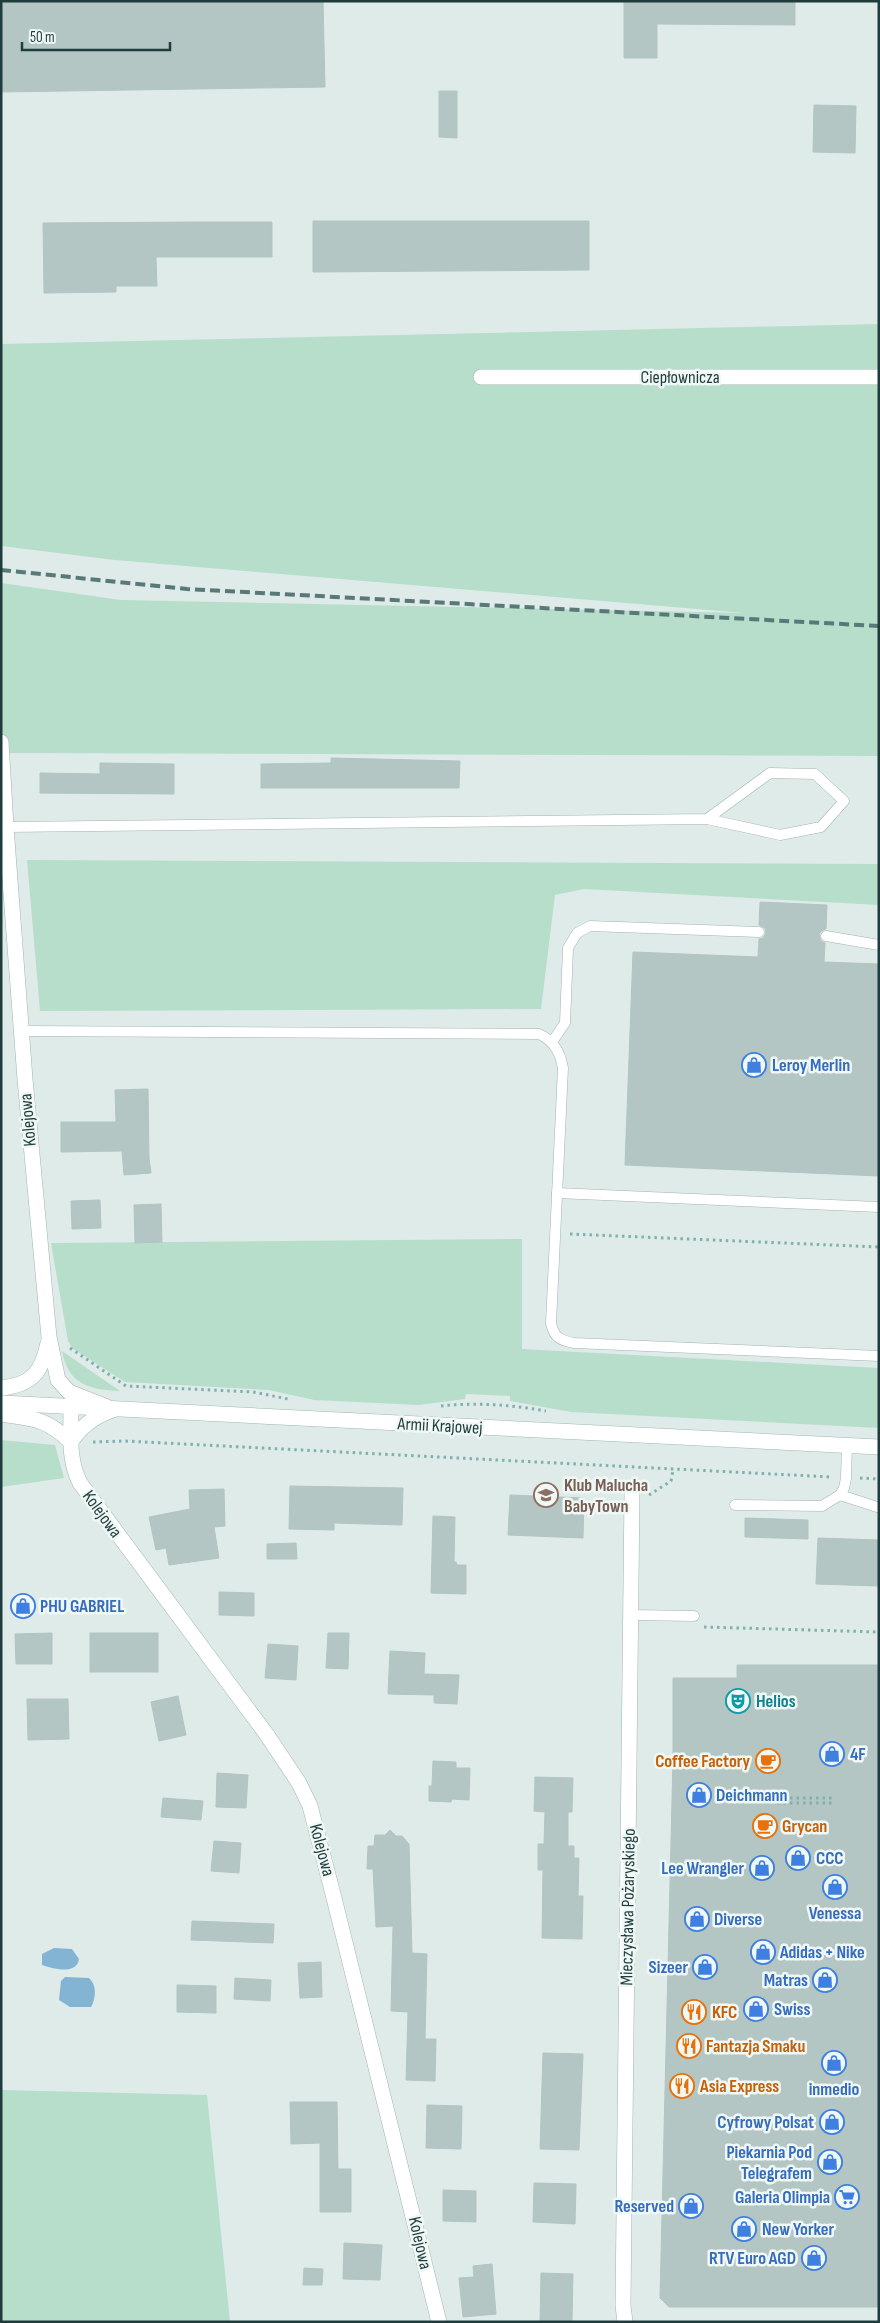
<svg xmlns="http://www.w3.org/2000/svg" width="880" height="2323" font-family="'Sofia Sans Condensed',sans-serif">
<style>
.green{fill:#b7decb}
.water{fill:#84b4d4}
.building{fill:#b4c6c3;stroke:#b1c5c2}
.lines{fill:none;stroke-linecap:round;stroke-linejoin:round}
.lane-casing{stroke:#a2b3b2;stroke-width:11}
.street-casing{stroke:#a2b3b2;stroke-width:16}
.secondary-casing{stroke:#9db8b5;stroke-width:16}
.path{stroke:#7eb1ad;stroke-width:3;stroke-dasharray:2.5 4;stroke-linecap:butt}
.lane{stroke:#fff;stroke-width:10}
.street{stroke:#fff;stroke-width:15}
.secondary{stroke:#fff;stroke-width:15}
.rail{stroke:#597878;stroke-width:4;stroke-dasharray:10 5;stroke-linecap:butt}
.labels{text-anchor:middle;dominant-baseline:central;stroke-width:5;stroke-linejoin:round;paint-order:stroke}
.street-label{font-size:18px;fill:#1f3c3c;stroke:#f0f8f6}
.shop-label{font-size:18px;font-weight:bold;fill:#366cbe;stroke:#f0f8f6;text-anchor:start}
.education-label{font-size:18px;font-weight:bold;fill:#785e54;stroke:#f0f8f6;text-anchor:start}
.culture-label{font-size:18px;font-weight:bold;fill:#0d838f;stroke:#f0f8f6;text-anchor:start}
.food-label{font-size:18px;font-weight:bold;fill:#c56008;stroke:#f0f8f6;text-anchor:start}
</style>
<rect width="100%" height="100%" fill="#dfebe9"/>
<g class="green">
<path d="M879,324V756L1,753V583L121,600L744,613L115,560L1,546V344Z"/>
<path d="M27,860L879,864V905L584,889L555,895L541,1009L40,1011Z"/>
<path d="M522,1239V1349L879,1368V1428L571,1412L510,1401V1396L466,1394L465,1399L419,1405L314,1400L269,1390L125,1382L72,1348L68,1341L51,1243Z"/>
<path d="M62,1351L120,1391C89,1390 68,1384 62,1351Z"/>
<path d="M1,1440L55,1445L64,1478L1,1487Z"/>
<path d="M1,2090L207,2095L230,2322H1Z"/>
</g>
<g class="water">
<path d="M54,1948L72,1949L79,1959C77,1975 53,1969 42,1965V1954Z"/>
<path d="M65,1977L89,1978C97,1985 96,1998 91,2007H70L59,2000L61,1981Z"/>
</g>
<g class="building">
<path d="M1,1H323L325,87L1,92Z"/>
<path d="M624,1H795V25L657,24V58H624Z"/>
<path d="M439,91H457V138L439,137Z"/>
<path d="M814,105L856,106L855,153L813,152Z"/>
<path d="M313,221H589V270L313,272Z"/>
<path d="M197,222H272V257H156L157,286H116V292L44,293L43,223Z"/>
<path d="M331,758L460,761L459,788H261V764L331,763Z"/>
<path d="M100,763L174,764V794L40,793V773L100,774Z"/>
<path d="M760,902L827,905L826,929L821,931L819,935L821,941L825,943L824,962L879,964V1176L625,1165L633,952L758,957L759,939L763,938L766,933L765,928L759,925Z"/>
<path d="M148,1089L149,1158L151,1173L124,1175L122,1151L61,1152V1122H116L115,1090Z"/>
<path d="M100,1200L101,1228L72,1229L71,1201Z"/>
<path d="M161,1204L162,1242L135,1243L134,1205Z"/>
<path d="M290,1486L403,1488L402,1525L334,1523V1530L289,1529Z"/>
<path d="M224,1489L225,1526L214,1527L219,1558L169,1565L166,1548L156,1550L149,1517L190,1509L189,1490Z"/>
<path d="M510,1495L584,1498L583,1538L508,1535Z"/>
<path d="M433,1516L455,1517L454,1562H456L457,1565H466V1594L431,1593Z"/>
<path d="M745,1518L808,1520V1539L745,1537Z"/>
<path d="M818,1538L879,1540V1586L816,1584Z"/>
<path d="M296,1543L297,1559H267V1544Z"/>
<path d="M219,1592L254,1593V1616L219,1615Z"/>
<path d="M52,1633V1664H16L15,1634Z"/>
<rect x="90" y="1633" width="68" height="39"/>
<path d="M328,1633H349L348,1669L326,1668Z"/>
<path d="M268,1644L298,1646L296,1680L265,1678Z"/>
<path d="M390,1651L425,1653L424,1674L459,1675L457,1704L434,1703V1695L388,1694Z"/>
<path d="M737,1665H879V2307H669L660,2298L673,1759V1678H737Z"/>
<path d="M178,1696L186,1735L159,1741L151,1702Z"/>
<path d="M27,1699H68L69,1739L28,1740Z"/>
<path d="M433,1761L456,1762V1768H470L469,1800L452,1799L451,1802L429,1801V1786H432Z"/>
<path d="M217,1773L248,1775L246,1808L216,1807Z"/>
<path d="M535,1777L573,1778L572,1812H568V1846H574V1858H579L578,1896H583L582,1939L542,1938L543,1870H538V1844H544L545,1812L534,1811Z"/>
<path d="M163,1798L203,1801L201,1820L161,1817Z"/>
<path d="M390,1830L396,1836H402L409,1844L412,1953L427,1954L425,2039H436L435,2081L406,2080L408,2012L391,2011L393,1926L376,1927L373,1869H367L368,1846H374L375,1835H385Z"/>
<path d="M214,1841L241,1843L239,1873L211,1871Z"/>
<path d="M192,1921L274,1924L273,1943L191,1940Z"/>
<path d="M321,1962L322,1997L300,1998L298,1963Z"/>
<path d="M235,1978L271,1980L270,2001L234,1999Z"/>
<path d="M177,1985L216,1986V2013L177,2012Z"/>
<path d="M543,2053L583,2054L579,2150L540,2149Z"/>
<path d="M290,2102H337L338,2169H351V2212H320V2143L291,2144Z"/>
<path d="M427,2105L462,2106L461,2149L426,2148Z"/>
<path d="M534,2183L576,2184L575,2224L533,2222Z"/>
<path d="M443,2190L476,2191V2222L443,2221Z"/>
<path d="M344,2243L382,2245L380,2280L343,2279Z"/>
<path d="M492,2264L496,2314L463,2317L459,2278L474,2277L473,2266Z"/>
<path d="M304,2268L323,2269L322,2285H303Z"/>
<path d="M541,2273L573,2274L572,2322H540Z"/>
</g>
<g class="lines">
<defs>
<g id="lane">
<path d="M6,827L707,819L780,835L821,827L844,801L815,774L770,773L707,819"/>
<path d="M826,936L879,945"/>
<path d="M22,1031L539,1034C554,1041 560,1052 563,1068L551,1323C554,1337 559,1340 574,1343L879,1356"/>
<path d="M552,1042L565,1023L568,948L577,933L590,926L759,932"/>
<path d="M557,1193L879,1207"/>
<path d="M840,1495L877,1507"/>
<path d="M735,1505L822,1506L840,1495L844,1488L846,1478L847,1446"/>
<path d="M631,1615L694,1616"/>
</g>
<g id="street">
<path d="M481,377H879"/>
<path d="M1,742L6,827L25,1079L49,1337L58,1380L69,1392L107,1407"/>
<path d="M1,1388C32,1385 42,1372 48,1343"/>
<path d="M71,1408C71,1433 68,1460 80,1483L267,1735L299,1783L310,1806L333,1894L439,2322"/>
<path d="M1,1414C34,1419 46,1418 71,1442"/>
<path d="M71,1442C81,1426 95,1416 113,1410"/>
<path d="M625,2322L623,2305L632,1493"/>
</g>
<path id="secondary" d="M1,1403L879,1447"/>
</defs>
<use href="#lane" class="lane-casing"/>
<use href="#street" class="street-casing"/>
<use href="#secondary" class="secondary-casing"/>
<g class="path">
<path d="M570,1234L879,1247"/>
<path d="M70,1348L126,1386L253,1392L288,1399"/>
<path d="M441,1406C476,1402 512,1405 546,1411"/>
<path d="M93,1442L125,1441L831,1477"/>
<path d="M860,1478L879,1479"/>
<path d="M649,1495L671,1481L673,1470"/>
<path d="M704,1627L879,1632"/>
<path d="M777,1798H834"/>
<path d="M777,1803H833"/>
</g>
<use href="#lane" class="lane"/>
<use href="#street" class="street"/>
<use href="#secondary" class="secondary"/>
<path class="rail" d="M1,570L187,589L879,626"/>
</g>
<defs>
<symbol id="shop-ring" viewBox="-11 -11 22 22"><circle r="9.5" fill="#f0f8f6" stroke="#3f7fe0" stroke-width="1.5"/><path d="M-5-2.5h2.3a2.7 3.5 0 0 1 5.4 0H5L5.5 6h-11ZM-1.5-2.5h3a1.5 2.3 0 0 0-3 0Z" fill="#3f7fe0"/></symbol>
<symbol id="school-ring" viewBox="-11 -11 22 22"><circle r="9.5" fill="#f0f8f6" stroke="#8d6e63" stroke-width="1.5"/><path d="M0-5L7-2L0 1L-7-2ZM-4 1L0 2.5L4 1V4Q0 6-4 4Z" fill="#8d6e63"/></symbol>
<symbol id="theatre-ring" viewBox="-11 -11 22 22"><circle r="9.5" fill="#f0f8f6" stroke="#0f9aa8" stroke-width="1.5"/><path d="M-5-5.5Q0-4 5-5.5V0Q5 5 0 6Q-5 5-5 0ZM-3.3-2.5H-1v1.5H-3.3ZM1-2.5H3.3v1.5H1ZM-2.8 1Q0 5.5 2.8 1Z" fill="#0f9aa8"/></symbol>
<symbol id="cafe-ring" viewBox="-11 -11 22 22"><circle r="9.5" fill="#f0f8f6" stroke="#e8710a" stroke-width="1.5"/><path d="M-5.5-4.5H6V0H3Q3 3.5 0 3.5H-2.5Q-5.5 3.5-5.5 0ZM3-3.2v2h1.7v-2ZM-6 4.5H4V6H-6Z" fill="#e8710a"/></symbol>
<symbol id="restaurant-ring" viewBox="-11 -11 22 22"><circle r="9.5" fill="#f0f8f6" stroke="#e8710a" stroke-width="1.5"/><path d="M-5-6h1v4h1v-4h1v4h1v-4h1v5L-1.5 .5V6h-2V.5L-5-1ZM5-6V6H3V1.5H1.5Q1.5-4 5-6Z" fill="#e8710a"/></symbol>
<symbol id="supermarket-ring" viewBox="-11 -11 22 22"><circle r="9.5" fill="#f0f8f6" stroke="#3f7fe0" stroke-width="1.5"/><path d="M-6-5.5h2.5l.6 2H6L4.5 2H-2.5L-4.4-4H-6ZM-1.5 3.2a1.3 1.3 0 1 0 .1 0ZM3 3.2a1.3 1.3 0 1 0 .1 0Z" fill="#3f7fe0"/></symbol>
</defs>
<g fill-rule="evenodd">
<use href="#shop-ring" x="740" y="1051" width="28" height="28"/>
<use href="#school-ring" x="532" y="1481" width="28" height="28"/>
<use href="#shop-ring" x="9" y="1592" width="28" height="28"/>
<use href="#theatre-ring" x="724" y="1687" width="28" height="28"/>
<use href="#shop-ring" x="818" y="1740" width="28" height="28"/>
<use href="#cafe-ring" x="754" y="1747" width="28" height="28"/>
<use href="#shop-ring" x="685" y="1781" width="28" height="28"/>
<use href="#cafe-ring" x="751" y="1812" width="28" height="28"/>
<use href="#shop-ring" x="784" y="1844" width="28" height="28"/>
<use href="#shop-ring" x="748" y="1854" width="28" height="28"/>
<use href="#shop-ring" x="821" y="1873" width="28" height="28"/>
<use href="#shop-ring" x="683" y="1905" width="28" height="28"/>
<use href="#shop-ring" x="749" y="1938" width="28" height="28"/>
<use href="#shop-ring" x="691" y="1953" width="28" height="28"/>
<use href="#shop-ring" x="811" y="1966" width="28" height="28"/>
<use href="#shop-ring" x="742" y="1995" width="28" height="28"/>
<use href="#restaurant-ring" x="680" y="1998" width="28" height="28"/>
<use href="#restaurant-ring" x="675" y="2032" width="28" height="28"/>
<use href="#shop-ring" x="820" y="2049" width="28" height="28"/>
<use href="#restaurant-ring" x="668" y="2072" width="28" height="28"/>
<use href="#shop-ring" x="818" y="2108" width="28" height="28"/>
<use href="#shop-ring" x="816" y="2148" width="28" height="28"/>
<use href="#supermarket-ring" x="833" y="2183" width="28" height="28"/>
<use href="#shop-ring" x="677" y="2192" width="28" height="28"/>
<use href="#shop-ring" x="730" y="2215" width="28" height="28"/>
<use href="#shop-ring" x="800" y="2244" width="28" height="28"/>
</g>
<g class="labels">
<g class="street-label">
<text x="680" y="377">Ciepłownicza</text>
<text transform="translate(28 1120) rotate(-95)">Kolejowa</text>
<text transform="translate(440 1426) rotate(3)">Armii Krajowej</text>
<text transform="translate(102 1514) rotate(54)">Kolejowa</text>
<text transform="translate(322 1850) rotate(75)">Kolejowa</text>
<text transform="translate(628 1907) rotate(-89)">Mieczysława Pożaryskiego</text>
<text transform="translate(420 2243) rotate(77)">Kolejowa</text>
</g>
<g class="shop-label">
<text x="772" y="1065">Leroy Merlin</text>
<text x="40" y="1606">PHU GABRIEL</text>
<text x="850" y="1754">4F</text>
<text x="716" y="1795">Deichmann</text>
<text x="816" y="1858">CCC</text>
<text x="744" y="1868" text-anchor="end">Lee Wrangler</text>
<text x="835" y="1913" text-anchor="middle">Venessa</text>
<text x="714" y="1919">Diverse</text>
<text x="780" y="1952">Adidas + Nike</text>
<text x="688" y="1967" text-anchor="end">Sizeer</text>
<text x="808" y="1980" text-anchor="end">Matras</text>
<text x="774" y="2009">Swiss</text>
<text x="834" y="2089" text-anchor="middle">inmedio</text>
<text x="814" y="2122" text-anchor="end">Cyfrowy Polsat</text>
<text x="812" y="2152" text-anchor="end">Piekarnia Pod<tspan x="812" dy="21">Telegrafem</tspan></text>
<text x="830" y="2197" text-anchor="end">Galeria Olimpia</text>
<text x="674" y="2206" text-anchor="end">Reserved</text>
<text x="762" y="2229">New Yorker</text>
<text x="796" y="2258" text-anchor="end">RTV Euro AGD</text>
</g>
<g class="education-label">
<text x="564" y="1485">Klub Malucha<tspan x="564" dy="21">BabyTown</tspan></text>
</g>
<g class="culture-label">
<text x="756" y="1701">Helios</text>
</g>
<g class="food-label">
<text x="750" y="1761" text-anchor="end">Coffee Factory</text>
<text x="782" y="1826">Grycan</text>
<text x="712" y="2012">KFC</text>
<text x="706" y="2046">Fantazja Smaku</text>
<text x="700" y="2086">Asia Express</text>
</g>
</g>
<rect width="880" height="2323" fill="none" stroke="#1f3c3c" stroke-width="5"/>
<path d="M22 42v8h148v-8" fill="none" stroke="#1f3c3c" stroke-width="2.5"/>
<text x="30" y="42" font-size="15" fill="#1f3c3c" stroke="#f0f8f6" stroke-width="4" paint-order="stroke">50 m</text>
</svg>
